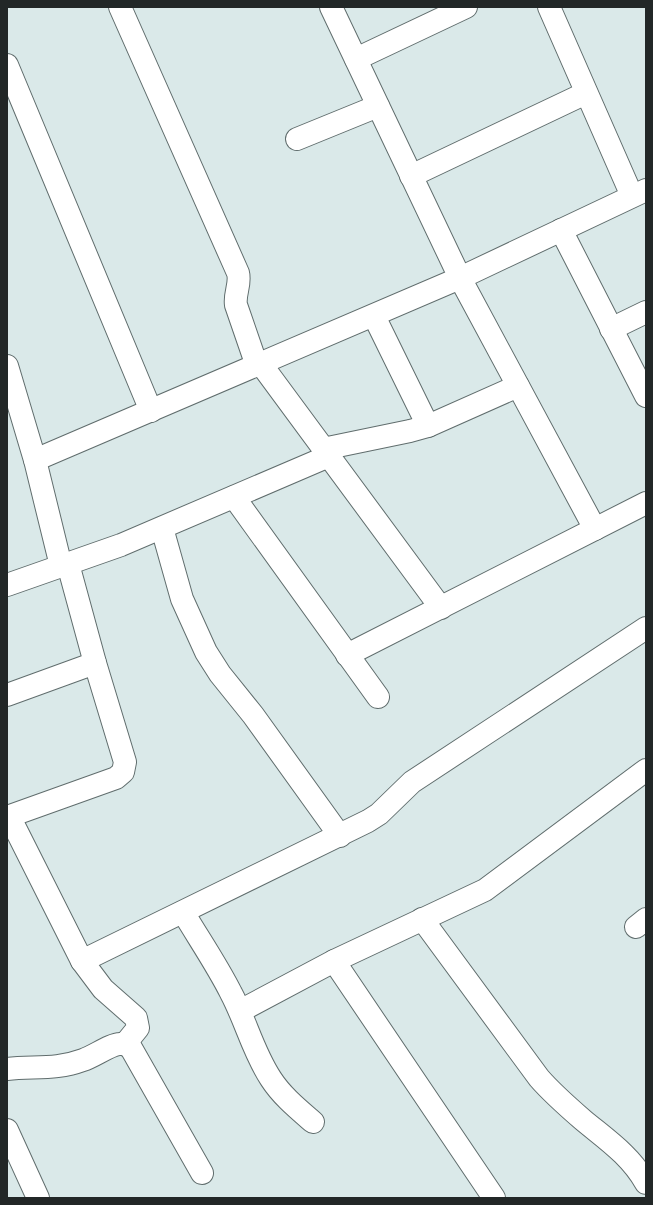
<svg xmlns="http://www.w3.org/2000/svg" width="653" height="1205" font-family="Lato,sans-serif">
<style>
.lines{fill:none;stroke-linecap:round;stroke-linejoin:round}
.minor-casing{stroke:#606d6d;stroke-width:24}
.minor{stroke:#fff;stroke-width:22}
</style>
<rect width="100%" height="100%" fill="#dae9e9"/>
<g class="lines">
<defs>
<g id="minor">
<path d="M120,7L238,273C241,284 234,294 236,305L257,366"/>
<path d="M331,7L460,278L595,529"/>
<path d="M549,7L632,196"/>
<path d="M356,59L466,7"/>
<path d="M7,65L151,411"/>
<path d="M297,139L378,106"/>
<path d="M411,176L586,93"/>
<path d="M561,230L646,396"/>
<path d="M374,316L428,426"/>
<path d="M611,329L646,312"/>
<path d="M261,364L441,608"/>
<path d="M7,366L35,460L61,566"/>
<path d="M323,449L410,431L428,426L518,386"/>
<path d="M35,460L460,278L646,190"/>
<path d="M234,497L378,697"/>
<path d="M162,528L182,599L206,652L220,674L253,715L340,836"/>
<path d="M7,585L121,545L329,456"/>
<path d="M347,655L646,503"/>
<path d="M7,695L95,663"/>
<path d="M9,816L82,961L103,989L136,1018L138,1028L125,1044"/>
<path d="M7,817L116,778L123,772L125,762L95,663L68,564"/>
<path d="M183,912C199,939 217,965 231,993C246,1021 253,1052 271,1079C282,1096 298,1109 313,1122"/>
<path d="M422,919L539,1078C552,1093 568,1107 583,1120C607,1140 630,1155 646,1183"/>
<path d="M636,927L646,919"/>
<path d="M82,961L368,821L379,814L412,782L646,628"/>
<path d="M334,961L494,1198"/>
<path d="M240,1011L334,961L485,890L646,770"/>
<path d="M7,1069C35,1066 56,1070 83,1060C93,1057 111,1044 120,1044C125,1043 127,1046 131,1048L202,1173"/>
<path d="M7,1130L38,1198"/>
</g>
</defs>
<use href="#minor" class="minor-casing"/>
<use href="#minor" class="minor"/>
</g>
<rect width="653" height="1205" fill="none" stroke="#222727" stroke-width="16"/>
</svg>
